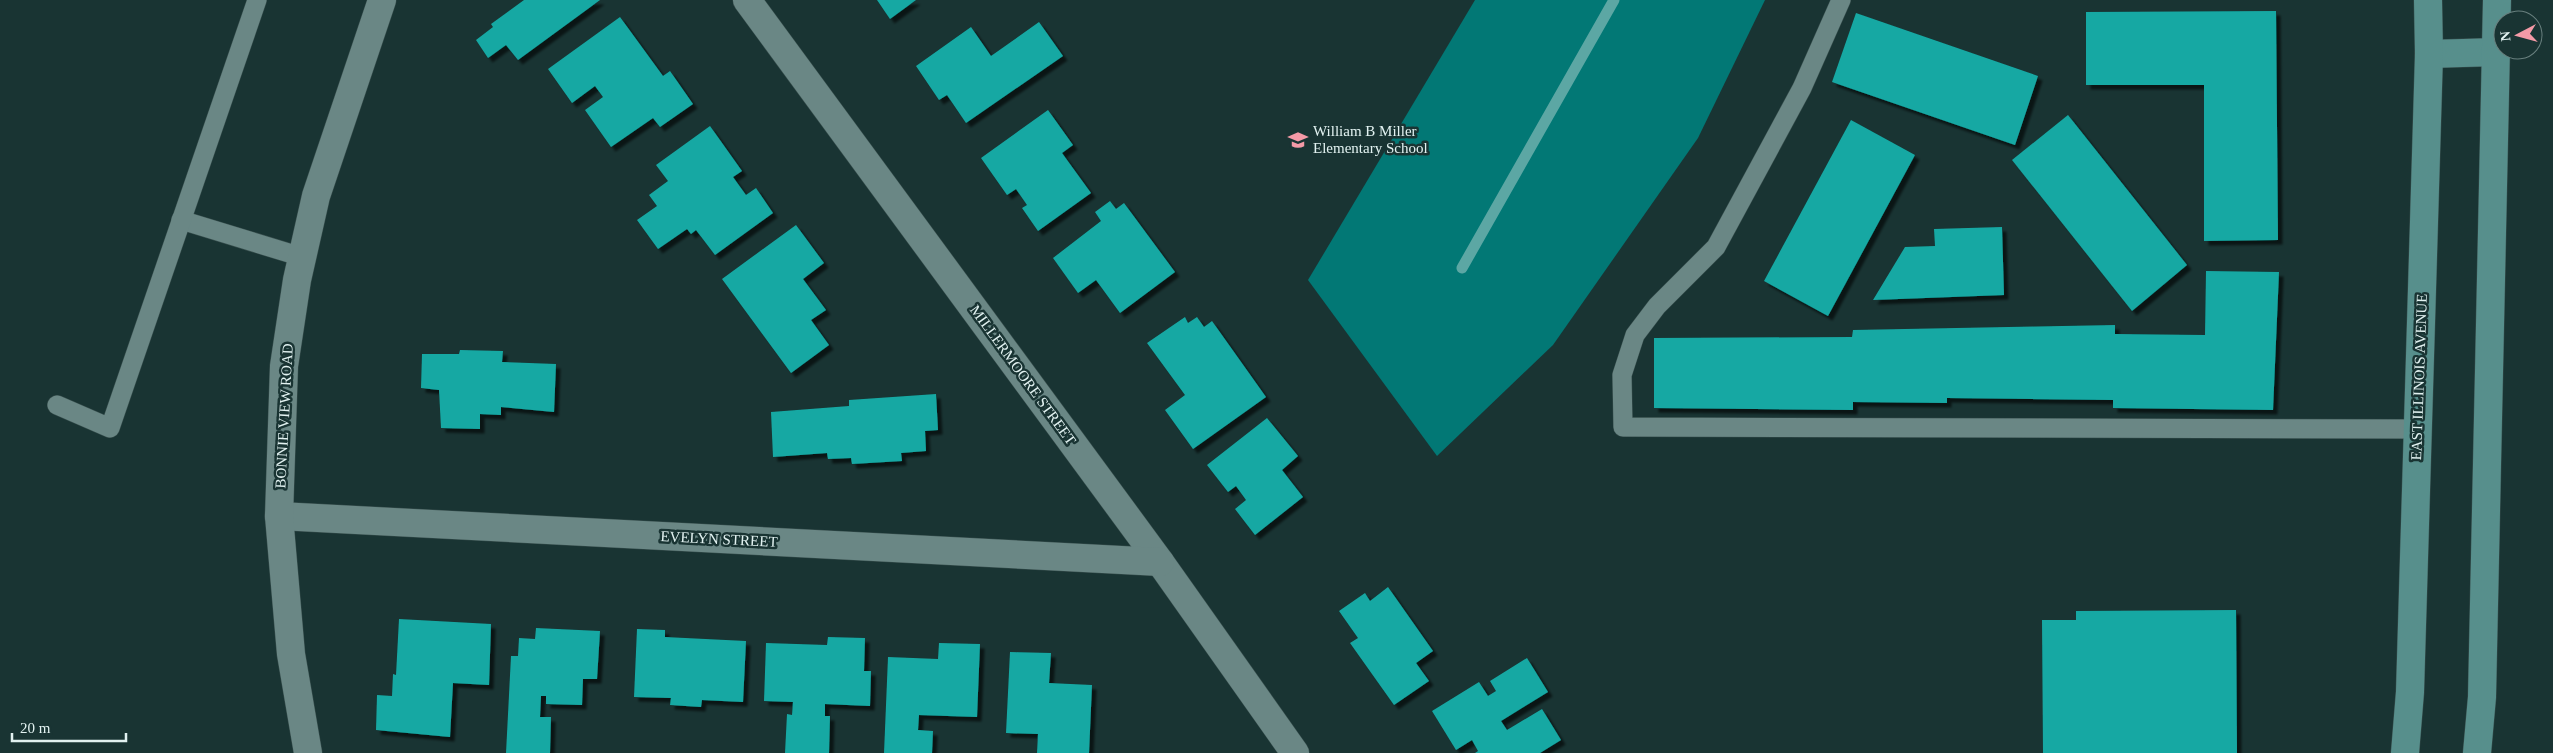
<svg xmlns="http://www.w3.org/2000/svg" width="2553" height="753" font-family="Georgia,serif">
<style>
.forest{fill:#027875}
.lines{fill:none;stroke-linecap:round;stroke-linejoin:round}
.stream{stroke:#5ca7a4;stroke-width:11}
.building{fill:#15a8a3;filter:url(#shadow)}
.service-casing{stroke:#384f4e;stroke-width:20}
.minor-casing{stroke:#384f4e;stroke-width:29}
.tertiary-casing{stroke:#384f4e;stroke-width:29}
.secondary-casing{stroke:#384f4e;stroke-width:29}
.service{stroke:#6a8785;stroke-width:19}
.minor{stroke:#6a8785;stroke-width:28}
.tertiary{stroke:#6a8785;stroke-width:28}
.secondary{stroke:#578f8c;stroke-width:28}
.labels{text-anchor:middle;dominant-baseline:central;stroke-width:5;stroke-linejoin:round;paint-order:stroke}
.poi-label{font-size:15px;fill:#e2f2f1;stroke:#193433;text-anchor:start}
.street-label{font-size:15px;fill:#e2f2f1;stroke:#193433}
</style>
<defs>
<filter id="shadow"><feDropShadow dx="4.5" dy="4.5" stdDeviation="1" flood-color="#0009"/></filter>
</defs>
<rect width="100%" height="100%" fill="#193433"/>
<path class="forest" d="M1475,0H1765L1698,138L1553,345L1437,456L1308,280Z"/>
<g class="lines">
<path class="stream" d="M1462,268L1614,0"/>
</g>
<g class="building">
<path d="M524,0H600L518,60L506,45L488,58L476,40L493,27L491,24Z"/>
<path d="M877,0H916L890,19Z"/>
<path d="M2276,11L2278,240L2204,241V85H2086V12Z"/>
<path d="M1856,13L2038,76L2015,145L1832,82Z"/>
<path d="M620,17L663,76L670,71L693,104L660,127L653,118L611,147L585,110L603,97L595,86L572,103L548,69Z"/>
<path d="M1039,22L1063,56L966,123L947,95L939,100L916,66L971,27L991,56Z"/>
<path d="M1048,110L1073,145L1062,153L1091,193L1038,231L1022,208L1027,205L1016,189L1007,195L981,158Z"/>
<path d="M2068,115L2187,265L2132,311L2012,160Z"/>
<path d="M1851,120L1915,155L1828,316L1764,281Z"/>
<path d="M710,126L742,171L733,177L746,195L756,188L773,213L715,255L696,230L691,234L687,229L658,249L637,220L657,206L649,195L668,181L656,165Z"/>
<path d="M1110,201L1116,209L1124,203L1175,272L1120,313L1096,280L1078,293L1053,258L1101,221L1095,212Z"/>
<path d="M796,225L824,263L803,279L826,310L811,320L829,345L791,373L722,279Z"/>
<path d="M2002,227L2004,295L1873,300L1905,247L1935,246L1934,229Z"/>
<path d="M2206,271L2279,272L2273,410L2113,408V400L1947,398V403L1853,402V410L1654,408V338L1852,337L1853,330L2115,325V334L2205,335Z"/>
<path d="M1185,317L1188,323L1197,317L1204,327L1212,321L1266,397L1193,449L1165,410L1185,395L1147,343Z"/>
<path d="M460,350L503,351L502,362L556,364L554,412L501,407V415L480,414V429L441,428L439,390L421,388L422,354H459Z"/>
<path d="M936,394L938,430L925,431L926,451L901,453L902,461L852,464L851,458L828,459L827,453L773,457L771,412L849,406V400Z"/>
<path d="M1267,418L1298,456L1282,470L1303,497L1255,535L1235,509L1246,500L1236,486L1228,492L1207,465Z"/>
<path d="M1388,587L1433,651L1416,663L1429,681L1394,705L1350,643L1358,638L1339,611L1365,593L1370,601Z"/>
<path d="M2236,610L2237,753H2043L2042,620H2076V611Z"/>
<path d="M399,619L491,624L489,685L453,683L450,737L376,730L377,695L392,696L393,674L396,675Z"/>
<path d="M536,628L600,631L597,679H583L582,705L546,704V696H541L540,717H551L550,753H506L511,656H518L519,638L535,639Z"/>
<path d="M637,629L665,630V637L746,641L743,702L702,700L701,707L670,705L671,698L634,697Z"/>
<path d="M828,637L865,638L864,671H871L870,706L825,704V716H830L829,753H785L787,714L792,715L793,702L764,701L766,643L827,645Z"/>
<path d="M939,643L980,644L977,717L919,715L918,730L933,731L932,753H884L888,657L938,659Z"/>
<path d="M1010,652L1051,653L1049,683L1092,685L1089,753H1037L1038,734L1006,733Z"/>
<path d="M1527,658L1548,692L1501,721L1507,730L1542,709L1561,740L1540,753H1475L1478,751L1472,740L1456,750L1432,711L1479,682L1488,696L1496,691L1490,681Z"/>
</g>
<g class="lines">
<defs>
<g id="service">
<path d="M1841,0L1802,88L1716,247L1657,306L1635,335L1622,375L1623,427L2418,429"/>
<path d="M181,220L302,257"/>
<path d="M57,405L110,428L257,0"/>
</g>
<g id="minor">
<path d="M747,0L1160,562L1295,753"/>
<path d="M279,516L1160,562"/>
</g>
<path id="tertiary" d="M308,753L291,654L279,516L284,366L297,280L316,196L382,0"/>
<g id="secondary">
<path d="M2429,54L2497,52"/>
<path d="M2405,753L2410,692L2429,54L2428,0"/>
<path d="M2477,753L2482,697L2497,0"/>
</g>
</defs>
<use href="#service" class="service-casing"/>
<use href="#minor" class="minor-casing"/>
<use href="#tertiary" class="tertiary-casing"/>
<use href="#secondary" class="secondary-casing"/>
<use href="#service" class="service"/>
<use href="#minor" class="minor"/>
<use href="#tertiary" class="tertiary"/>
<use href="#secondary" class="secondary"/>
</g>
<defs>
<symbol id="school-bare" viewBox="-9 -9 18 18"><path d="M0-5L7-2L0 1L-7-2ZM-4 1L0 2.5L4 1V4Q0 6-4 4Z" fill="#f49aa7" stroke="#193433" stroke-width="2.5" paint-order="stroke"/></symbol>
</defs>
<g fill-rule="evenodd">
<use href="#school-bare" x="1284" y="126" width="28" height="28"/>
</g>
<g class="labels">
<g class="poi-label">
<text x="1313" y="131">William B Miller<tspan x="1313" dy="17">Elementary School</tspan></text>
</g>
<g class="street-label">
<text transform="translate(1023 375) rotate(54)">MILLERMOORE STREET</text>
<text transform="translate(2419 377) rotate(-88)">EAST ILLINOIS AVENUE</text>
<text transform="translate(284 416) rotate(-87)">BONNIE VIEW ROAD</text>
<text transform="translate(719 539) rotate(3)">EVELYN STREET</text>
</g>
</g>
<g transform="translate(2518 35) rotate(264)"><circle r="24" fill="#193433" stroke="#69807f"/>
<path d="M0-4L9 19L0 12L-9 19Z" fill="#f49aa7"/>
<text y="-8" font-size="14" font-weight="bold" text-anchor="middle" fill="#e2f2f1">N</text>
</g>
<path d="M12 733v8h114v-8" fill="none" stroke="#e2f2f1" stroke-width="2.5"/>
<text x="20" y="733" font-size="15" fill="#e2f2f1" stroke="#193433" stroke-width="4" paint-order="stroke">20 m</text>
</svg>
